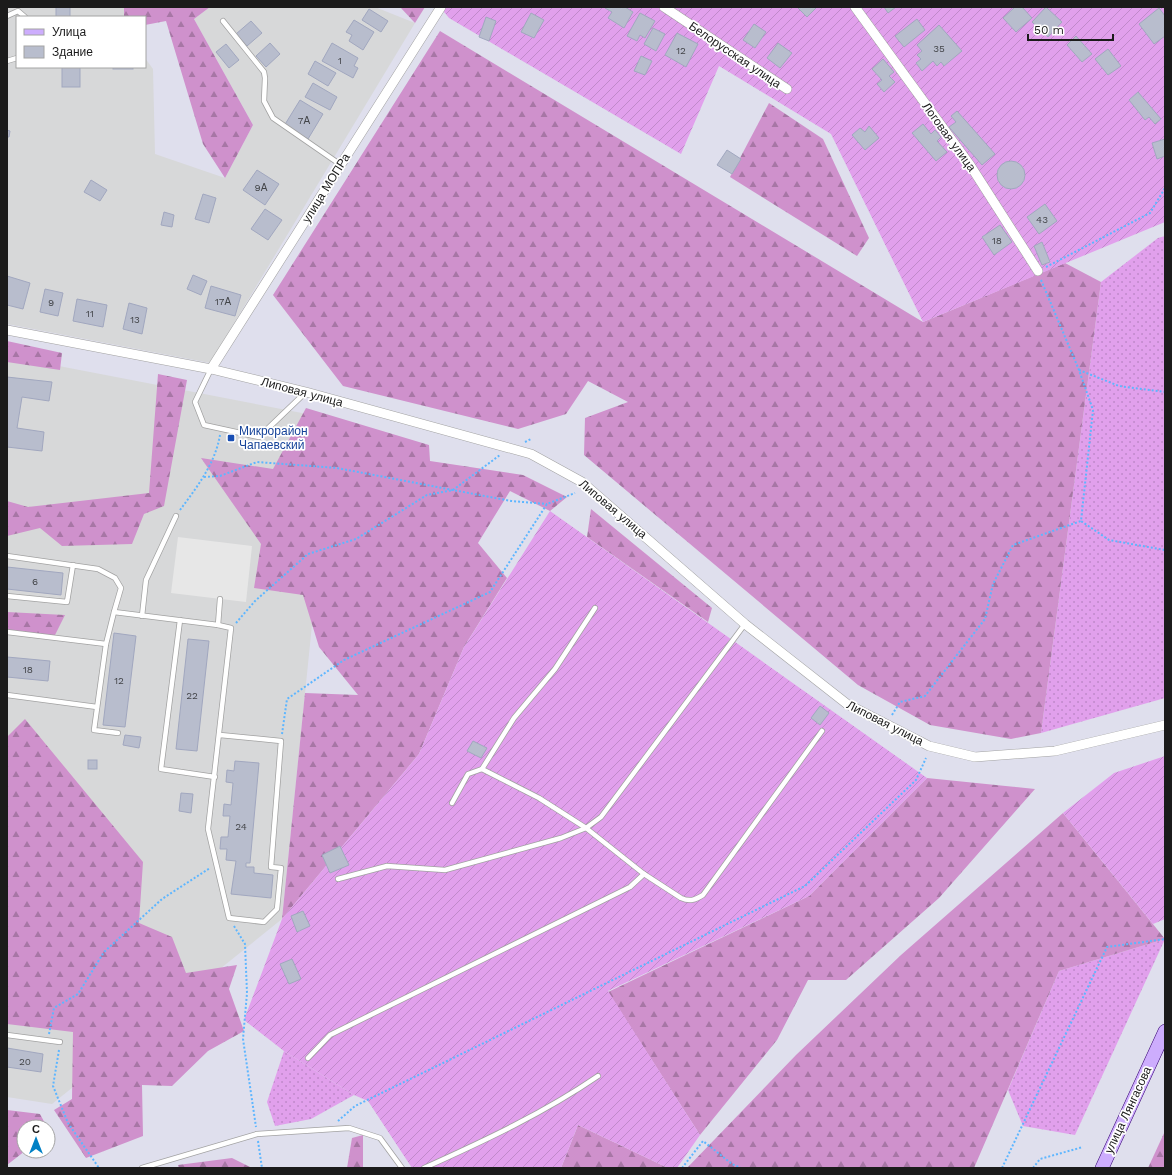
<svg xmlns="http://www.w3.org/2000/svg" width="1172" height="1175" font-family="'Work Sans',sans-serif">
<style>
.residential{fill:#d7d8d9}
.grass{fill:url(#grass-dots)}
.forest{fill:url(#forest-firs)}
.garden{fill:url(#garden-furrows)}
.parking{fill:#e7e7e7}
.building{fill:#b8bdcd;stroke:#a1a7bf}
.lines{fill:none;stroke-linecap:round;stroke-linejoin:round}
.lane-casing{stroke:#a2a2a2;stroke-width:6}
.street-casing{stroke:#a2a2a2;stroke-width:10}
.secondary-casing{stroke:#350073;stroke-width:14}
.path{stroke:#5eb6ff;stroke-width:2;stroke-dasharray:2 2;stroke-linecap:butt}
.lane{stroke:#fff;stroke-width:4.5}
.street{stroke:#fff;stroke-width:9}
.secondary{stroke:#cdadfd;stroke-width:13}
.transit-dot{fill:#1a4fb4;stroke:#fff;stroke-width:1.5}
.labels{text-anchor:middle;dominant-baseline:central;stroke-width:3.5;stroke-linejoin:round;paint-order:stroke}
.number-label{font-size:10px;fill:#424448}
.street-label{font-size:12px;fill:#1b1b1b;stroke:#fff}
.transit-label{font-size:12px;fill:#164399;stroke:#fff;text-anchor:start}
</style>
<defs>
<pattern id="grass-dots" width="8" height="8" patternUnits="userSpaceOnUse"><rect width="8" height="8" fill="#e1a0ec"/><path d="M2 2h.1M6 6h.1" fill="none" stroke="#c089ca" stroke-width="1.8" stroke-linecap="round"/></pattern>
<pattern id="forest-firs" width="22" height="20" patternUnits="userSpaceOnUse"><rect width="22" height="20" fill="#cf91cc"/><path d="M5 1l3.5 6h-7zM16 11l3.5 6h-7z" fill="#a776a5"/></pattern>
<pattern id="garden-furrows" width="10" height="10" patternUnits="userSpaceOnUse"><rect width="10" height="10" fill="#e1a0ec"/><path d="M-1 1l2-2M0 10L10 0M9 11l2-2" fill="none" stroke="#c089ca"/></pattern>
</defs>
<rect width="100%" height="100%" fill="#dfdfed"/>
<g class="residential">
<path d="M7,7H124V17H17V67H145V58L153,69L155,154L225,178L253,125L194,19L210,7H375L415,23L210,363L7,324Z"/>
<path d="M7,356L333,419L282,919L52,1104L7,1097Z"/>
</g>
<g class="grass">
<path d="M1165,236V698L1041,733L1101,282L1158,238Z"/>
<path d="M1165,939L1075,1135L1023,1126L1008,1090L1059,971Z"/>
<path d="M284,1051L354,1095L311,1119L275,1126L267,1102Z"/>
</g>
<g class="forest">
<path d="M124,7H210L194,19L253,125L225,178L203,144L166,21L145,25V17H124Z"/>
<path d="M400,7H425L415,23Z"/>
<path d="M440,31L923,322L1065,263L1101,282L1041,733L1011,739L930,725L858,685L584,455L585,418L628,402L588,381L566,414L518,429L343,386L273,295Z"/>
<path d="M769,103L823,139L869,238L857,256L730,177Z"/>
<path d="M7,341L62,353L60,370L7,362Z"/>
<path d="M158,374L187,380L164,506L144,514L132,544L62,546L40,528L7,536V501L28,507L149,493Z"/>
<path d="M306,408L429,445L430,461L523,475L567,497L550,511L510,491L478,543L507,578L464,647L419,754L282,919L305,693L358,695L319,647L303,595L254,588L261,544L201,458L273,469Z"/>
<path d="M591,509L712,608L708,622L587,537Z"/>
<path d="M7,612L65,615L54,637L7,630Z"/>
<path d="M25,719L143,862L139,923L172,937L186,973L237,965L229,989L244,1031L208,1051L172,1086L142,1085L143,1136L86,1158L54,1110L72,1099L73,1032L7,1024V737Z"/>
<path d="M927,778L1035,789L939,898L846,980H808L777,1040L700,1135L608,992L809,896Z"/>
<path d="M1063,813L1165,939L1059,971L974,1168H687L796,1055L901,955Z"/>
<path d="M7,1110L40,1114L47,1127H24V1151H25L7,1165Z"/>
<path d="M578,1125L668,1168H561Z"/>
<path d="M1165,1131V1168H1148Z"/>
<path d="M363,1135V1168H347L352,1138Z"/>
<path d="M232,1158L252,1168H179L178,1165Z"/>
</g>
<g class="garden">
<path d="M440,7H1165V222L923,322L831,134L719,66L681,154L449,18Z"/>
<path d="M550,511L927,778L809,896L608,991L700,1135L677,1168H668L578,1125L561,1168H412L368,1101L354,1095L284,1051L244,1020L282,919L419,754L464,647Z"/>
<path d="M1165,756V919L1153,924L1063,813L1114,773Z"/>
</g>
<path class="parking" d="M178,537L252,546L246,602L171,593Z"/>
<g class="building">
<rect x="56" y="7" width="14" height="10"/>
<path d="M606,7H625L633,12L624,28L608,18L612,12L605,8Z"/>
<path d="M797,7H817L807,17Z"/>
<path d="M884,7H896L888,13Z"/>
<path d="M1015,7H1022L1032,18L1016,32L1003,18Z"/>
<path d="M1046,7L1062,22L1048,37L1032,22Z"/>
<path d="M1159,8L1165,16V36L1154,44L1139,24Z"/>
<path d="M369,9L388,21L381,32L362,20Z"/>
<path d="M531,13L544,20L534,38L521,32Z"/>
<path d="M640,13L655,21L645,38L640,35L637,41L627,36Z"/>
<path d="M486,17L496,21L489,41L479,37Z"/>
<path d="M917,19L925,30L904,47L895,36Z"/>
<path d="M354,20L374,32L363,50L349,41L352,35L346,32Z"/>
<path d="M251,21L262,33L247,46L236,34Z"/>
<path d="M754,24L766,32L755,48L743,40Z"/>
<path d="M939,25L962,51L944,66L941,62L937,66L933,61L922,71L916,63L921,59L917,55L922,51L917,45Z"/>
<path d="M653,28L665,34L656,51L644,44Z"/>
<path d="M677,33L698,44L686,67L665,55Z"/>
<path d="M1076,36L1092,54L1082,62L1067,45Z"/>
<path d="M270,43L280,54L266,67L256,56Z"/>
<path d="M332,43L358,58L354,66L358,68L353,78L322,61Z"/>
<path d="M778,43L792,53L780,68L767,58Z"/>
<path d="M226,44L239,60L229,68L216,52Z"/>
<path d="M1108,49L1121,66L1108,75L1095,59Z"/>
<path d="M641,56L652,61L645,75L634,71Z"/>
<path d="M883,59L894,72L889,76L895,82L884,92L877,84L882,80L872,69Z"/>
<path d="M315,61L336,73L328,86L308,74Z"/>
<rect x="62" y="67" width="18" height="20"/>
<rect x="113" y="67" width="20" height="2"/>
<path d="M313,83L337,97L330,110L305,97Z"/>
<path d="M1138,92L1161,119L1155,124L1149,117L1145,120L1129,100Z"/>
<path d="M300,100L323,114L308,139L284,126Z"/>
<path d="M957,111L995,154L982,165L949,127L956,122L951,116Z"/>
<path d="M923,124L931,134L935,130L941,137L937,141L947,152L936,161L912,133Z"/>
<path d="M869,126L879,138L865,150L852,135L860,128L865,132Z"/>
<path d="M7,130L10,131L9,137H7Z"/>
<path d="M1165,139V156L1157,159L1152,143Z"/>
<path d="M727,150L741,159L732,174L717,165Z"/>
<circle cx="1011" cy="175" r="14"/>
<path d="M257,170L279,184L265,205L243,190Z"/>
<path d="M91,180L107,190L100,201L84,192Z"/>
<path d="M203,194L216,198L209,223L195,219Z"/>
<path d="M1045,204L1057,221L1039,234L1027,217Z"/>
<path d="M265,209L282,220L268,240L251,229Z"/>
<path d="M164,212L174,215L172,227L161,225Z"/>
<path d="M1000,225L1012,242L994,255L982,237Z"/>
<path d="M1042,242L1050,262L1042,265L1034,246Z"/>
<path d="M193,275L207,281L201,295L187,289Z"/>
<path d="M7,276L30,283L23,309L7,305Z"/>
<path d="M211,286L241,295L235,316L205,308Z"/>
<path d="M45,289L63,293L58,316L40,312Z"/>
<path d="M77,299L107,305L103,327L73,321Z"/>
<path d="M129,303L147,308L142,334L123,329Z"/>
<path d="M7,377L52,382L49,401L22,397L17,428L44,432L42,451L7,447Z"/>
<path d="M7,567L63,573L61,595L7,589Z"/>
<path d="M114,633L136,636L125,727L103,725Z"/>
<path d="M188,639L209,641L197,751L176,749Z"/>
<path d="M7,657L50,661L48,681L7,677Z"/>
<path d="M820,706L829,713L820,725L811,718Z"/>
<path d="M125,735L141,737L139,748L123,745Z"/>
<path d="M473,741L487,748L481,758L467,751Z"/>
<rect x="88" y="760" width="9" height="9"/>
<path d="M235,761L259,763L250,863H246V867H254V873L273,875L271,898L231,894L236,861L226,860L227,849H220L221,837H228L230,816H223L224,804L231,805L233,783L226,782L227,770L234,771Z"/>
<path d="M181,793L193,794L191,813L179,811Z"/>
<path d="M340,846L349,865L330,873L322,855Z"/>
<path d="M303,911L310,926L297,932L291,916Z"/>
<path d="M292,959L301,979L289,984L280,964Z"/>
<path d="M7,1048L43,1054L41,1072L7,1067Z"/>
</g>
<g class="lines">
<defs>
<g id="lane">
<path d="M7,16L18,11L25,17"/>
<path d="M223,21L264,72L265,78L264,101L273,118L341,165"/>
<path d="M7,61L17,58"/>
<path d="M211,369L195,402L204,425L259,437L306,392"/>
<path d="M7,556L98,569L115,578L121,588L114,612"/>
<path d="M7,596L67,602L73,565"/>
<path d="M595,608L555,669L514,718L482,769L539,798L586,828L644,874L681,898C690,902 695,900 703,895L822,731"/>
<path d="M142,616L146,580L176,516"/>
<path d="M180,620L161,769L215,777"/>
<path d="M218,625L220,599"/>
<path d="M7,632L106,644"/>
<path d="M7,695L97,707"/>
<path d="M118,733L94,730L106,644L114,612L218,625L231,628L208,829L229,918L264,922L277,909L281,868L271,867L281,741L220,735"/>
<path d="M452,803L468,774L482,769"/>
<path d="M338,879L387,866L445,870L561,838L586,828L601,817L745,624"/>
<path d="M7,1035L60,1042"/>
<path d="M308,1058L330,1035L630,887L644,874"/>
<path d="M142,1168L257,1134L349,1128L380,1138L402,1168"/>
<path d="M424,1168C484,1141 544,1113 598,1076"/>
</g>
<g id="street">
<path d="M664,7L787,89"/>
<path d="M855,7L970,165L1038,271"/>
<path d="M7,330L211,369L306,392L531,454L582,482L745,624L847,704L929,746L975,757L1055,751L1165,725"/>
<path d="M211,369L441,7"/>
</g>
<path id="secondary" d="M1102,1168L1165,1031"/>
</defs>
<use href="#lane" class="lane-casing"/>
<use href="#street" class="street-casing"/>
<use href="#secondary" class="secondary-casing"/>
<g class="path">
<path d="M1046,267L1150,213L1165,188"/>
<path d="M1041,280L1079,370L1093,410L1081,521L1109,540L1165,550"/>
<path d="M1079,370L1119,386L1165,392"/>
<path d="M525,442L531,439"/>
<path d="M204,477L220,476L257,462L337,468L511,501L547,504"/>
<path d="M180,510C197,487 215,464 220,435"/>
<path d="M236,623L255,601L308,554L356,539L427,495L453,490L500,455"/>
<path d="M892,715L900,702L925,696L985,619L993,584L1013,545L1081,521"/>
<path d="M282,734L287,699L344,660L490,592L547,504L575,493"/>
<path d="M234,926L245,944L247,993L243,1039L256,1127"/>
<path d="M49,1034L54,1008L78,994L104,952L162,899L210,868"/>
<path d="M59,1050L53,1086L68,1123L99,1168"/>
<path d="M338,1121L355,1106L805,886L916,780L926,758"/>
<path d="M258,1141L262,1168"/>
<path d="M682,1168L703,1141L732,1164L741,1168"/>
<path d="M1002,1168L1107,947L1165,939"/>
<path d="M1033,1168L1040,1159L1083,1147"/>
</g>
<use href="#lane" class="lane"/>
<use href="#street" class="street"/>
<use href="#secondary" class="secondary"/>
</g>
<rect class="transit-dot" x="227" y="434" width="8" height="8" rx="2"/>
<g class="labels">
<g class="number-label">
<text x="939" y="48">35</text>
<text x="681" y="50">12</text>
<text x="340" y="60">1</text>
<text x="304" y="120">7А</text>
<text x="261" y="187">9А</text>
<text x="1042" y="219">43</text>
<text x="997" y="240">18</text>
<text x="223" y="301">17А</text>
<text x="51" y="302">9</text>
<text x="90" y="313">11</text>
<text x="135" y="319">13</text>
<text x="35" y="581">6</text>
<text x="28" y="669">18</text>
<text x="119" y="680">12</text>
<text x="192" y="695">22</text>
<text x="241" y="826">24</text>
<text x="25" y="1061">20</text>
</g>
<g class="street-label">
<text transform="translate(735 55) rotate(34)">Белорусская улица</text>
<text transform="translate(949 137) rotate(54)">Логовая улица</text>
<text transform="translate(326 188) rotate(-58)">улица МОПРа</text>
<text transform="translate(302 392) rotate(15)">Липовая улица</text>
<text transform="translate(613 509) rotate(40)">Липовая улица</text>
<text transform="translate(885 723) rotate(27)">Липовая улица</text>
<text transform="translate(1128 1110) rotate(-65)">улица Лянгасова</text>
</g>
<g class="transit-label">
<text x="239" y="431">Микрорайон<tspan x="239" dy="14">Чапаевский</tspan></text>
</g>
</g>
<rect width="1172" height="1175" fill="none" stroke="#1b1b1b" stroke-width="16"/>
<rect x="16" y="16" width="130" height="52" fill="#ffffff" stroke="#a4a4a4"/>
<rect x="24" y="29" width="20" height="6" fill="#cdadfd" stroke="#a4a4a4"/>
<text x="52" y="36" font-size="12" fill="#1b1b1b">Улица</text>
<rect x="24" y="46" width="20" height="12" fill="#b8bdcd" stroke="#a4a4a4"/>
<text x="52" y="56" font-size="12" fill="#1b1b1b">Здание</text>
<g transform="translate(36 1139)"><circle r="19" fill="#ffffff" stroke="#a4a4a4"/>
<path d="M0-3L7 15L0 10L-7 15Z" fill="#0080c5"/>
<text y="-6" font-size="11" font-weight="bold" text-anchor="middle" fill="#1b1b1b">С</text>
</g>
<path d="M1028 34v6h85v-6" fill="none" stroke="#1b1b1b" stroke-width="2"/>
<text x="1034" y="34" font-size="12" fill="#1b1b1b" stroke="#ffffff" stroke-width="3" paint-order="stroke">50 m</text>
</svg>
